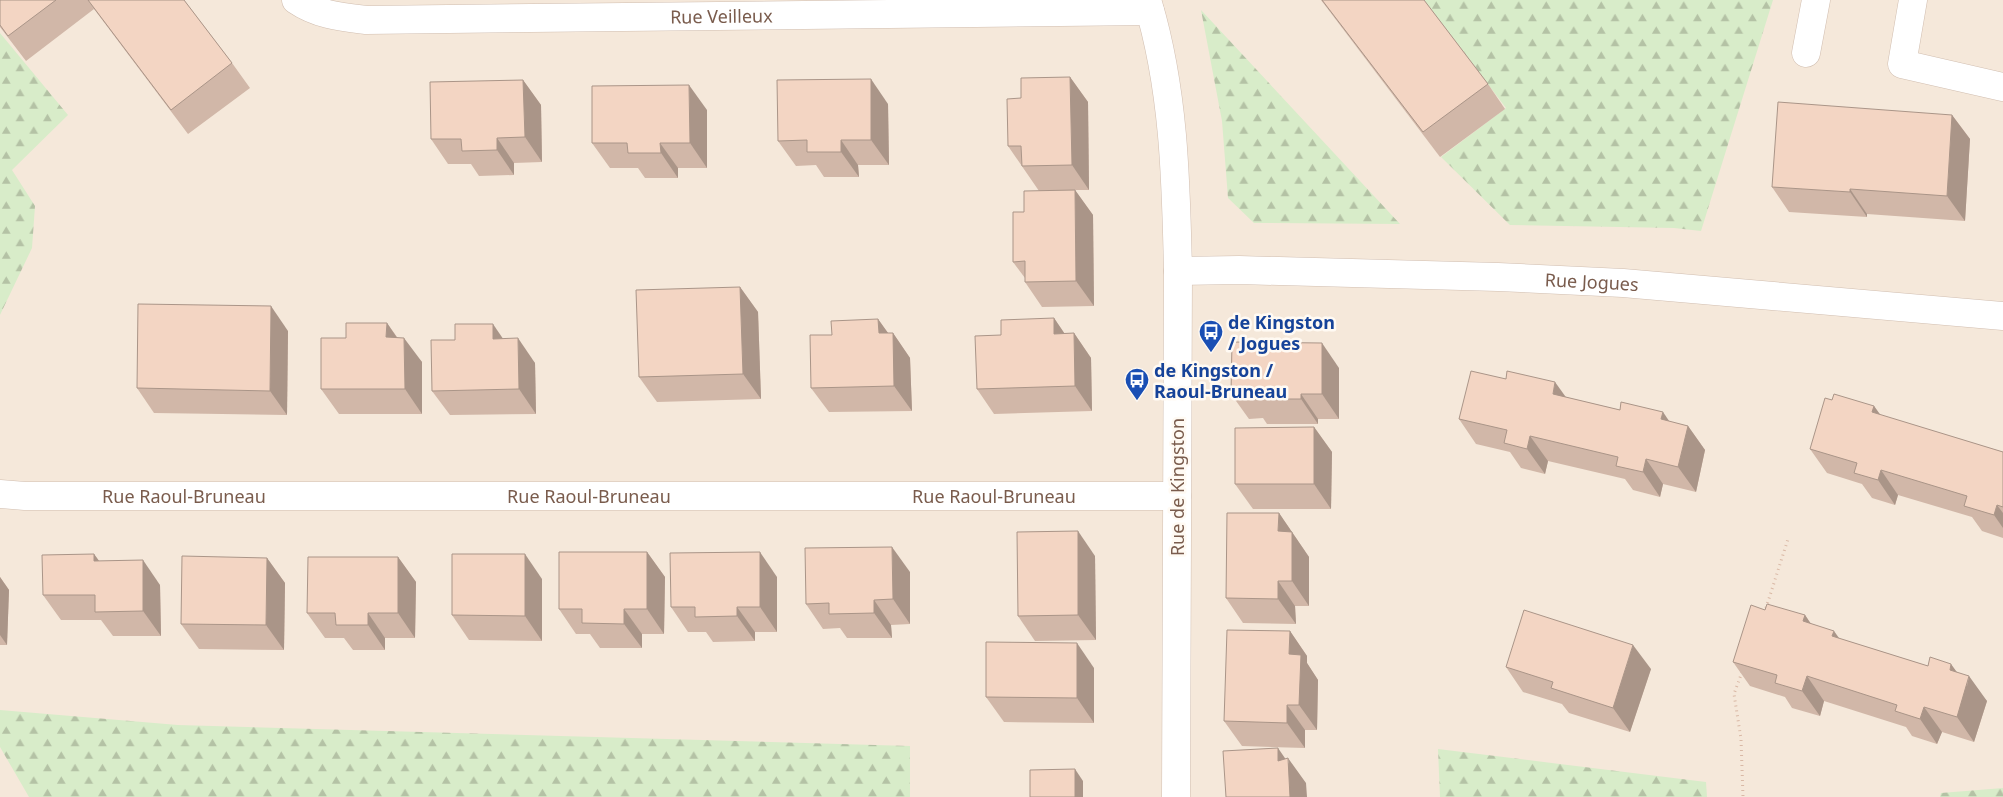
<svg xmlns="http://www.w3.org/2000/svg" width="2003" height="797" font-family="'Noto Sans',sans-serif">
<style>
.residential{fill:#f5e8da}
.forest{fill:url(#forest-firs)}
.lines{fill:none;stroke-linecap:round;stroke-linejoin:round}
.minor-casing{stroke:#d1beb0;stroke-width:29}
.path{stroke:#d9b8a5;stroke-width:3;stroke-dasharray:1 4;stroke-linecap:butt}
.minor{stroke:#fff;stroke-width:28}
.wall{fill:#d1b7a8}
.shaded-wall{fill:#aa9588}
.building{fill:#f3d5c3;stroke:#aa9588}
.labels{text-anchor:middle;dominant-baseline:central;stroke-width:5;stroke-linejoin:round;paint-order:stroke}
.street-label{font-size:18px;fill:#7a5c4d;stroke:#fffaf3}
.transit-label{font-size:18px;font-weight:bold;fill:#164399;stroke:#fffaf3;text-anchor:start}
</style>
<defs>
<pattern id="forest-firs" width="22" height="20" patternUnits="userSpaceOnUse" patternTransform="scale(1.25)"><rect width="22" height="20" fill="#d8ecc9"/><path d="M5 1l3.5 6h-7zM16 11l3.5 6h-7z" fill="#b4c2a5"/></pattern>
</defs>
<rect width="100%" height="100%" fill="#fdf6ec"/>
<rect class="residential" x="0" y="0" width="2003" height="797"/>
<g class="forest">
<path d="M1424,0H1773L1701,231L1674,228L1510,225L1441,157L1506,108Z"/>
<path d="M1201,10L1400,224L1254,223L1228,198L1222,121Z"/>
<path d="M0,33L68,115L12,170L35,206L32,248L0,315Z"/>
<path d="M0,710L178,725L910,746V797H29L0,747Z"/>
<path d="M1438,749L1706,782L1707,797H1440Z"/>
<path d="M2003,788V797H1940L1941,793Z"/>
</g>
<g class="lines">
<defs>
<g id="minor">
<path id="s1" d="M296,0C318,15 341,17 366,20L1150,11"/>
<path d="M1147,0C1174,88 1176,179 1178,271L1176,797"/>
<path d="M1913,0L1902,64L2003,87"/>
<path d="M1806,53L1816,0"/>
<path id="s2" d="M1178,271L1239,270L1498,277L1623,283L2003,316"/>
<path id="s3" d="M0,494L25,496H1177"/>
</g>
</defs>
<use href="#minor" class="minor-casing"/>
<g class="path">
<path d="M1766,608L1788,539"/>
<path d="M1742,672L1734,694L1741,739L1743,797"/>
</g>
<use href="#minor" class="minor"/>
</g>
<g class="wall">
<path d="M0,0H184L232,63L250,88L188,134L94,9L26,61L0,27Z"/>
<path d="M1321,0H1424L1488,84L1505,109L1440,157Z"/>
<path d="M1070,77L1088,102L1089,190H1075L1093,215L1094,306L1042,307L1025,282V278L1013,262L1024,212L1039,191L1008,146L1021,98Z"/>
<path d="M523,80L541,105L542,162L514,163V175L479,176L471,164H448L431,139Z"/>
<path d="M888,104L889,165H858L859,177H824L816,165L796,166L778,141Z"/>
<path d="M707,110V168H678V178H645L638,168H610L592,143Z"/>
<path d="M1952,115L1970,139L1965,221L1867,214V217L1789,212L1772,187Z"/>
<path d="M740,287L758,312L761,399L657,402L639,377Z"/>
<path d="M1054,318L1064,333H1074L1091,358L1092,411L994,414L977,389L1001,335Z"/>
<path d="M878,319L888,333H893L910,358L912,411L829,412L811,388L832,335Z"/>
<path d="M387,323L397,337L422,362V414H339L321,389L346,338Z"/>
<path d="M288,331L287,415L154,413L137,388Z"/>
<path d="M504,339L535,363L536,414L450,415L432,391Z"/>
<path d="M1339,368V419H1318V424H1267L1263,418L1249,419L1231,394Z"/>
<path d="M1565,397L1688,426L1705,450L1696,492L1663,484L1660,497L1633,490L1625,479L1548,461L1545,474L1521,468L1510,452L1476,444L1459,419Z"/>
<path d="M1832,400L1874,406L1880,415L2003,452V538L1982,531L1972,517L1898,495L1895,505L1872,498L1862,484L1827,473L1810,449Z"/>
<path d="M1314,427L1332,452L1331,509H1253L1235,484Z"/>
<path d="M1279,513L1309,557V606H1295L1296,624L1243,623L1226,598Z"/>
<path d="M647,552L665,577L664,634H642V648H600L590,634H576L559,609Z"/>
<path d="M94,554L99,561L160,585L161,636H113L101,620H61L43,595Z"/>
<path d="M1095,556L1096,640L1035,641L1018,616Z"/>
<path d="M398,557L416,582L415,638H385V650H353L344,638H325L307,613Z"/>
<path d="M267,558L285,583L284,650L199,649L181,624Z"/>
<path d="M910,572V624L891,625L892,638H847L840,628L823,629L806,604Z"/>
<path d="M0,577L9,590L7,645H0Z"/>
<path d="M777,577V632H755V641L713,642L706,632H688L671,607Z"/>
<path d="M542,579V641L469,640L452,615Z"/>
<path d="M1765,610L1805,615L1810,623L1838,638L1928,666L1958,673L1987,701L1974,742L1942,732L1937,744L1912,736L1906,727L1824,701L1820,716L1792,708L1785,697L1750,686L1733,662Z"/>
<path d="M1290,631L1307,656V663L1318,680L1317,730H1305V748L1242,746L1224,721Z"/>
<path d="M1506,667L1651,669L1630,732L1569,713L1562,704L1523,692Z"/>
<path d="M1094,668V723L1004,722L986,697Z"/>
</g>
<g class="shaded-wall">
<path d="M1070,77L1088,102L1089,190L1072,165Z"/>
<path d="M871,79L888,104L889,165L871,140Z"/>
<path d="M523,80L541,105L542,162L525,137Z"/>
<path d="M689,85L707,110V168L690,143Z"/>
<path d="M1952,115L1970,139L1965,221L1947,196Z"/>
<path d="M497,138L514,163V175L497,150Z"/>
<path d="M841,140L858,165L859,177L841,152Z"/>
<path d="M660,143L678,168V178L661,153Z"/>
<path d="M1850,189L1867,214V217L1850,192Z"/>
<path d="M1075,190L1093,215L1094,306L1076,281Z"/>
<path d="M740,287L758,312L761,399L743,374Z"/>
<path d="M271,306L288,331L287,415L270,391Z"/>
<path d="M1054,318L1071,343L1054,334Z"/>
<path d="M878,319L893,340V333L910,358L912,411L894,386L879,333Z"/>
<path d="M387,323L404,348L386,337Z"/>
<path d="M493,324L510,349L493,339Z"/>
<path d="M1074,333L1091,358L1092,411L1075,386Z"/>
<path d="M404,338L422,362V414L405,389Z"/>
<path d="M518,338L535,363L536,414L519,389Z"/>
<path d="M1322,343L1339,368V419L1322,394Z"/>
<path d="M1555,382L1573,407L1553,394Z"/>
<path d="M1301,394L1318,419V424L1301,399Z"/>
<path d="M1874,406L1892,431L1872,412Z"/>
<path d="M1663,412L1680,437L1661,419Z"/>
<path d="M1688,426L1705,450L1696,492L1678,467Z"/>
<path d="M1314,427L1332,452L1331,509L1314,484Z"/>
<path d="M1530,436L1548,461L1545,474L1527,449Z"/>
<path d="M1646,459L1663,484L1660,497L1643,472Z"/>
<path d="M1881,470L1898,495L1895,505L1878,480Z"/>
<path d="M1997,505L2003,513V528L1994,515Z"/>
<path d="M1279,513L1309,557V606L1292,581L1278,531Z"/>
<path d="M1078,531L1095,556L1096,640L1078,615Z"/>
<path d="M892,547L910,572V624L893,599Z"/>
<path d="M647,552L665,577L664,634L647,609Z"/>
<path d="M760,552L777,577V632L760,607Z"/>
<path d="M94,554L112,579L94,561Z"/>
<path d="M525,554L542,579V641L525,616Z"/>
<path d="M398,557L416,582L415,638L398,613Z"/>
<path d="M267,558L285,583L284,650L266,625Z"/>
<path d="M143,560L160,585L161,636L143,611Z"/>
<path d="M0,577L9,590L7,645L0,635Z"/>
<path d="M1278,581L1295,606L1296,624L1278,599Z"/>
<path d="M874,600L891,625L892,638L874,613Z"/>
<path d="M737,607L755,632V641L737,616Z"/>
<path d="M624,609L642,634V648L624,624Z"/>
<path d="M368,613L385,638V650L368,625Z"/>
<path d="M1805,615L1822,640L1803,621Z"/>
<path d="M1290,631L1307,656V663L1318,680L1317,730L1299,705L1289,654Z"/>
<path d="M1834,631L1851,655L1832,636Z"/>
<path d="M1077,643L1094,668V723L1077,698Z"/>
<path d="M1633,645L1651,669L1630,732L1613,708Z"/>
<path d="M1951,664L1967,686L1969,676L1987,701L1974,742L1957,717L1950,670Z"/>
<path d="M1807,676L1824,701L1820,716L1802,691Z"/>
<path d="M1287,705L1305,730V748L1287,723Z"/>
<path d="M1924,707L1942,732L1937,744L1920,719Z"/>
<path d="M1278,748L1289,764L1288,758L1306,783L1307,797H1290L1278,761Z"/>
<path d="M1075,769L1083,781V797H1075Z"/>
</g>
<g class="building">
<path d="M0,0H56L8,36L0,25Z"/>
<path d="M88,0H184L232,63L171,110Z"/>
<path d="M1322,0H1424L1488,84L1423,132Z"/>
<path d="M1070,77L1072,165L1022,166L1021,146H1008L1007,99L1021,98V78Z"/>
<path d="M871,79V140H841V152H807V140L778,141L777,80Z"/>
<path d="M523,80L525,137L497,138V150L462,151L461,139H431L430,82Z"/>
<path d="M689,85L690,143H660L661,153H628L627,143H592V86Z"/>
<path d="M1778,102L1952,115L1947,196L1850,189V192L1772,187Z"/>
<path d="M1075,190L1076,281L1025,282V261L1013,262V212H1024V191Z"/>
<path d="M740,287L743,374L639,377L636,290Z"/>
<path d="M138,304L271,306L270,391L137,388Z"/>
<path d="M1054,318V334L1074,333L1075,386L977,389L975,336L1001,335V320Z"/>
<path d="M878,319L879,333H893L894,386L811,388L810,335H832L831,321Z"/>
<path d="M346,323H387L386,337L404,338L405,389H321V338H346Z"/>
<path d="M455,324H493V339L518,338L519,389L432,391L431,340H455Z"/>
<path d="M1232,342L1322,343V394H1301V399H1249V394H1231Z"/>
<path d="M1471,371L1506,379L1507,371L1555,382L1553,394L1620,410L1621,402L1663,412L1661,419L1688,426L1678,467L1646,459L1643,472L1616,466L1618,457L1530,436L1527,449L1504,443L1507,430L1459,419Z"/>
<path d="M1834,394L1874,406L1872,412L2003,452V507L1997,505L1994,515L1964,506L1967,496L1881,470L1878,480L1854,473L1857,463L1810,449L1825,398L1832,400Z"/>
<path d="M1314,427V484H1235V428Z"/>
<path d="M1227,513H1279L1278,531L1292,532V581H1278V599L1226,598Z"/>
<path d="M1078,531V615L1018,616L1017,532Z"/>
<path d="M892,547L893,599L874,600V613L829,614V603L806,604L805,548Z"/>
<path d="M559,552H647V609H624V624L582,623V609H559Z"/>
<path d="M760,552V607H737V616L695,617V607H671L670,553Z"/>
<path d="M94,554V561L143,560V611L95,612V595H43L42,555Z"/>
<path d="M452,554H525V616L452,615Z"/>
<path d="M182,556L267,558L266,625L181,624Z"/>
<path d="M308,557H398V613H368V625H336L335,613H307Z"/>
<path d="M1767,604L1805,615L1803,621L1834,631L1832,636L1928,666L1930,657L1951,664L1950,670L1969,676L1957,717L1924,707L1920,719L1895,711L1897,705L1807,676L1802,691L1775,683L1777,675L1733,662L1751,605L1765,610Z"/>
<path d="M1524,610L1633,645L1613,708L1551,688L1553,682L1506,667Z"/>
<path d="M1227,630L1290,631L1289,654L1301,655L1299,705H1287V723L1224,721Z"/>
<path d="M986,642L1077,643V698L986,697Z"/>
<path d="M1278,748V761L1288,758L1290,797H1226L1223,751Z"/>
<path d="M1075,769V797H1030V770Z"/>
</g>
<defs>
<symbol id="bus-pin" viewBox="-11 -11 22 30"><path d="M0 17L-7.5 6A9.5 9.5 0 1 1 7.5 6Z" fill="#1a4fb4" stroke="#fffaf3"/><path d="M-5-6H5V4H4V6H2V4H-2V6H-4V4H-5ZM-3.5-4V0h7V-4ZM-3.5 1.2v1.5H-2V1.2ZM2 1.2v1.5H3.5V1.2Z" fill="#fff"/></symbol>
</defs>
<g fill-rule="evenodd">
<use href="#bus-pin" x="1197" y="318" width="28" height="38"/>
<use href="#bus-pin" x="1123" y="366" width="28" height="38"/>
</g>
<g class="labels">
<g class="street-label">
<text stroke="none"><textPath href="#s1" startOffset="429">Rue Veilleux</textPath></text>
<text stroke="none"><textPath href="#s2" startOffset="414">Rue Jogues</textPath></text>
<text transform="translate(1177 487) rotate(-90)">Rue de Kingston</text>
<text stroke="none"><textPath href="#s3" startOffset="184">Rue Raoul-Bruneau</textPath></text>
<text stroke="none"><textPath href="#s3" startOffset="589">Rue Raoul-Bruneau</textPath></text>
<text stroke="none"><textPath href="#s3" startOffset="994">Rue Raoul-Bruneau</textPath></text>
</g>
<g class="transit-label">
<text x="1228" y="322">de Kingston<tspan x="1228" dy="21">/ Jogues</tspan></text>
<text x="1154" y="370">de Kingston /<tspan x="1154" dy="21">Raoul-Bruneau</tspan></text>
</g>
</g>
</svg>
